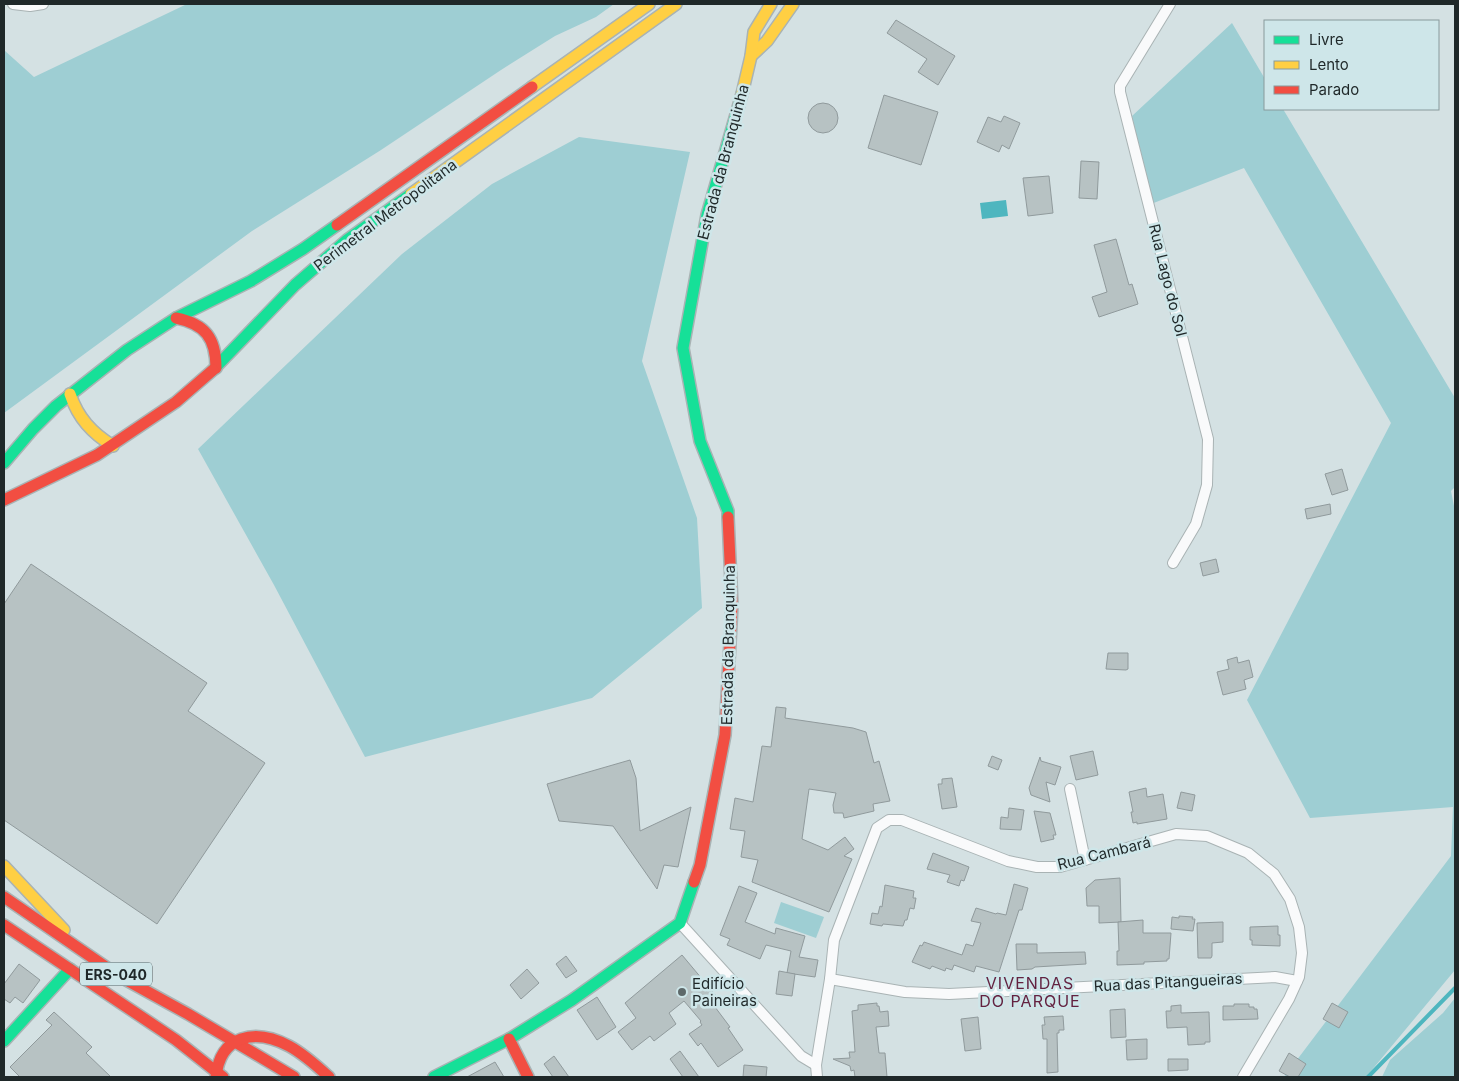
<svg xmlns="http://www.w3.org/2000/svg" width="1459" height="1081" font-family="Inter,sans-serif">
<style>
.green{fill:#9eced3}
.water{fill:#4eb6bf}
.lines{fill:none;stroke-linecap:round;stroke-linejoin:round}
.stream{stroke:#4eb6bf;stroke-width:4}
.building{fill:#b7c2c3;stroke:#909a9c}
.street-casing{stroke:#a9b3b4;stroke-width:12}
.fast-casing{stroke:#a9b3b4;stroke-width:14}
.slow-casing{stroke:#a9b3b4;stroke-width:14}
.jam-casing{stroke:#a9b3b4;stroke-width:14}
.street{stroke:#f9fafb;stroke-width:10}
.fast{stroke:#16e098;stroke-width:11}
.slow{stroke:#ffcf43;stroke-width:11}
.jam{stroke:#f24e42;stroke-width:11}
.poi-dot{fill:#5e696a;stroke:#cee6e9;stroke-width:2}
.labels{text-anchor:middle;dominant-baseline:central;stroke-width:5;stroke-linejoin:round;paint-order:stroke}
.shield{fill:#cee6e9;stroke:#546163;stroke-width:1}
.shield-label{font-size:14px;font-weight:bold;fill:#1f2829}
.street-label{font-size:15px;fill:#1f2829;stroke:#cee6e9}
.poi-label{font-size:15px;fill:#1f2829;stroke:#cee6e9;text-anchor:start}
.neighbourhood-label{font-size:16px;letter-spacing:1px;fill:#632240;stroke:#cee6e9}
</style>
<rect width="100%" height="100%" fill="#d4e1e3"/>
<g class="green">
<path d="M187,4H614L596,17L555,36L501,70L381,150L252,231L4,413V50L34,77Z"/>
<path d="M1232,23L1265,79V109H1283L1455,398V487L1451,491L1455,511V970L1366,1077H1284L1451,856L1453,807L1310,818L1247,700L1391,423L1244,168L1151,204L1132,116Z"/>
<path d="M579,137L690,152L642,361L697,518L702,608L592,698L365,757L274,585L198,449L402,254L492,184Z"/>
<path d="M781,902L824,917L816,938L774,923Z"/>
<path d="M1455,998V1077H1382L1390,1060L1443,1013Z"/>
</g>
<path class="water" d="M1006,200L1008,216L982,219L980,203Z"/>
<g class="lines">
<path class="stream" d="M1368,1077L1455,988"/>
</g>
<g class="building">
<path d="M896,20L955,56L938,85L918,72L927,59L887,33Z"/>
<path d="M884,95L938,112L921,165L868,148Z"/>
<circle cx="823" cy="118" r="15"/>
<path d="M1004,116L1020,123L1009,149L1002,145L999,152L977,142L988,117L1001,122Z"/>
<path d="M1081,161L1099,162L1097,199L1079,198Z"/>
<path d="M1049,176L1053,213L1028,216L1023,178Z"/>
<path d="M1116,239L1129,285L1132,284L1138,304L1099,317L1092,297L1107,292L1094,245Z"/>
<path d="M1342,469L1348,490L1332,495L1325,474Z"/>
<path d="M1330,504L1331,514L1307,519L1305,509Z"/>
<path d="M1216,559L1219,572L1203,576L1200,563Z"/>
<path d="M31,564L207,683L188,711L265,763L157,924L4,820V604Z"/>
<path d="M1108,653H1128V669L1126,670L1106,669Z"/>
<path d="M1237,657L1238,663L1249,660L1253,677L1244,680L1246,689L1223,695L1217,672L1229,669L1227,660Z"/>
<path d="M776,707L786,708L785,718L853,728L866,732L874,763L879,761L890,801L873,804L874,811L844,818L843,813H834L833,805L836,793L809,789L802,839L828,850L845,837L854,849L844,856L852,859L829,912L752,882L758,860L741,857L745,831L730,829L735,798L753,802L762,746L771,747Z"/>
<path d="M1093,751L1098,775L1076,780L1070,756Z"/>
<path d="M992,756L1002,760L998,770L988,766Z"/>
<path d="M1040,757L1041,761L1061,767L1055,785L1046,782L1050,802L1031,795L1029,788Z"/>
<path d="M630,760L636,778L640,831L691,807L678,867L664,865L657,889L613,826L559,821L547,784Z"/>
<path d="M952,778L957,807L942,809L938,784H942V779Z"/>
<path d="M1146,788L1147,797L1163,794L1167,819L1137,824V822L1133,823L1131,812H1133L1129,792Z"/>
<path d="M1181,792L1195,795L1192,811L1177,808Z"/>
<path d="M1009,808L1024,810L1021,830L1000,829L1001,817L1008,818Z"/>
<path d="M1034,811L1050,813L1056,835H1053L1054,839L1041,842Z"/>
<path d="M933,853L969,867L964,881L961,880L959,886L947,882L950,875L927,869Z"/>
<path d="M1120,878L1121,922L1099,923V906H1087L1086,888L1095,880Z"/>
<path d="M1014,884L1028,888L1022,910H1019L999,972L976,966L974,972L954,965L952,970L946,968L945,971L932,966L930,969L912,962L920,945L922,946L924,942L962,955L966,944L973,946L981,923L971,921L976,908L996,914L997,913L1006,915Z"/>
<path d="M885,885L914,891L913,898H916L914,909L910,908L907,920H905L903,926L883,924L882,926L870,924L872,913L878,914L880,906L882,907Z"/>
<path d="M739,886L757,893L745,922L775,934L776,928L805,936L799,957L818,960L815,977L787,973L791,951L766,945L760,959L727,945L730,939L720,935Z"/>
<path d="M1179,916L1193,917L1192,919H1195L1193,931L1171,929L1172,917L1179,918Z"/>
<path d="M1143,920V933H1171L1169,959H1167V961L1144,962V964L1117,965V951H1119L1118,922Z"/>
<path d="M1223,922V942L1212,943V956L1211,958H1198L1197,923Z"/>
<path d="M1278,926V935H1280V946L1252,945V940H1250V927Z"/>
<path d="M1016,944H1037V953L1085,952L1086,964L1035,967L1032,969L1017,970Z"/>
<path d="M682,955L718,998L712,1003L730,1027L728,1028L743,1050L718,1067L701,1043L698,1046L689,1034L702,1025L700,1022L701,1021L684,1001L669,1013L676,1024L654,1041L650,1036L632,1050L618,1032L636,1018L625,1003Z"/>
<path d="M566,956L577,971L566,978L556,964Z"/>
<path d="M19,964L40,980L23,1003L15,997L10,1003L4,999V984Z"/>
<path d="M527,969L539,983L521,999L510,985Z"/>
<path d="M779,971L795,974L792,996L776,994Z"/>
<path d="M597,997L616,1027L597,1040L577,1010Z"/>
<path d="M877,1003V1006H879L880,1012L888,1011L889,1026L876,1027L879,1053H885L887,1077H855L854,1070L851,1071L850,1066L833,1059L850,1058L849,1052H855L852,1011L858,1010V1005Z"/>
<path d="M1332,1003L1348,1012L1339,1028L1323,1019Z"/>
<path d="M1234,1004H1249V1007H1254V1009H1257L1258,1019L1223,1020V1006H1234Z"/>
<path d="M1181,1005V1013L1209,1012L1210,1042H1205V1044L1188,1045L1187,1027L1167,1028L1166,1011H1171V1006Z"/>
<path d="M1125,1009L1126,1037L1111,1038L1110,1010Z"/>
<path d="M54,1012L92,1047L86,1053L111,1077H20L10,1067L52,1025L46,1020Z"/>
<path d="M1063,1016L1064,1030H1059V1033H1057L1058,1072L1047,1073V1039H1043L1042,1025H1045L1044,1017Z"/>
<path d="M978,1017L981,1049L965,1051L961,1019Z"/>
<path d="M1147,1039V1059L1127,1060L1126,1040Z"/>
<path d="M680,1051L699,1077H683L670,1059Z"/>
<path d="M1289,1053L1306,1064L1298,1077H1290L1279,1071Z"/>
<path d="M554,1056L569,1077H553L544,1064Z"/>
<path d="M1168,1059H1188V1070L1168,1071Z"/>
<path d="M495,1062L504,1077H467Z"/>
<path d="M744,1065L767,1067L766,1077H743Z"/>
</g>
<g class="lines">
<defs>
<g id="street">
<path d="M13,4L30,6L43,4"/>
<path d="M1170,4L1120,86V92L1208,439L1207,485L1196,524L1173,563"/>
<path d="M1070,789L1085,860"/>
<path d="M680,923L801,1056L816,1065"/>
<path d="M830,979L905,992L949,994L1275,977L1297,981"/>
<path d="M817,1077L816,1065L830,979L834,940L877,828L889,820H902L1008,861L1037,867H1060L1176,834L1207,836L1248,853L1274,874L1290,899L1299,927L1302,953L1299,977L1289,999L1243,1077"/>
</g>
<g id="fast">
<path d="M213,370L295,285L347,240L411,194"/>
<path d="M4,463L33,429L56,406L127,350L176,318L251,281L303,249L337,225"/>
<path d="M728,517V511L700,441L683,348L707,215L742,94"/>
<path d="M4,1041L70,969"/>
<path d="M434,1077L509,1039L572,1000L680,923L694,882"/>
</g>
<g id="slow">
<path d="M751,56L767,41L793,4"/>
<path d="M532,87L649,4"/>
<path d="M742,94L751,56L754,32L771,4"/>
<path d="M411,194L676,4"/>
<path d="M70,394C78,418 92,433 113,446"/>
<path d="M4,866L64,930"/>
</g>
<g id="jam">
<path d="M337,225L532,87"/>
<path d="M176,318C205,324 216,338 216,368"/>
<path d="M4,500L97,455L176,402L213,370"/>
<path d="M694,882L700,865L725,735L732,605L728,517"/>
<path d="M4,897L119,976L188,1014L294,1077"/>
<path d="M4,925L176,1040L223,1077"/>
<path d="M509,1039L528,1077"/>
<path d="M216,1077C220,1035 255,1028 289,1046C304,1054 317,1066 329,1077"/>
</g>
</defs>
<use href="#street" class="street-casing"/>
<use href="#fast" class="fast-casing"/>
<use href="#slow" class="slow-casing"/>
<use href="#jam" class="jam-casing"/>
<use href="#street" class="street"/>
<use href="#fast" class="fast"/>
<use href="#slow" class="slow"/>
<use href="#jam" class="jam"/>
</g>
<circle class="poi-dot" cx="682" cy="992" r="5"/>
<g class="labels">
<rect class="shield" x="80" y="962.5" width="72" height="23" rx="4"/>
<g class="shield-label">
<text x="116" y="974">ERS-040</text>
</g>
<g class="street-label">
<text transform="translate(723 162) rotate(-75)">Estrada da Branquinha</text>
<text transform="translate(385 215) rotate(-37)">Perimetral Metropolitana</text>
<text transform="translate(1168 280) rotate(76)">Rua Lago do Sol</text>
<text transform="translate(728 645) rotate(-89)">Estrada da Branquinha</text>
<text transform="translate(1104 853) rotate(-14)">Rua Cambará</text>
<text transform="translate(1168 982) rotate(-3)">Rua das Pitangueiras</text>
</g>
<g class="poi-label">
<text x="692" y="983">Edifício<tspan x="692" dy="17">Paineiras</tspan></text>
</g>
<g class="neighbourhood-label">
<text x="1030" y="983">VIVENDAS<tspan x="1030" dy="18">DO PARQUE</tspan></text>
</g>
</g>
<rect width="1459" height="1081" fill="none" stroke="#1f2829" stroke-width="10"/>
<rect x="1264" y="20" width="175" height="90" fill="#cee6e9" stroke="#889a9c"/>
<rect x="1274" y="36" width="25" height="8" fill="#16e098" stroke="#889a9c"/>
<text x="1309" y="45" font-size="15" fill="#1f2829">Livre</text>
<rect x="1274" y="61" width="25" height="8" fill="#ffcf43" stroke="#889a9c"/>
<text x="1309" y="70" font-size="15" fill="#1f2829">Lento</text>
<rect x="1274" y="86" width="25" height="8" fill="#f24e42" stroke="#889a9c"/>
<text x="1309" y="95" font-size="15" fill="#1f2829">Parado</text>
</svg>
